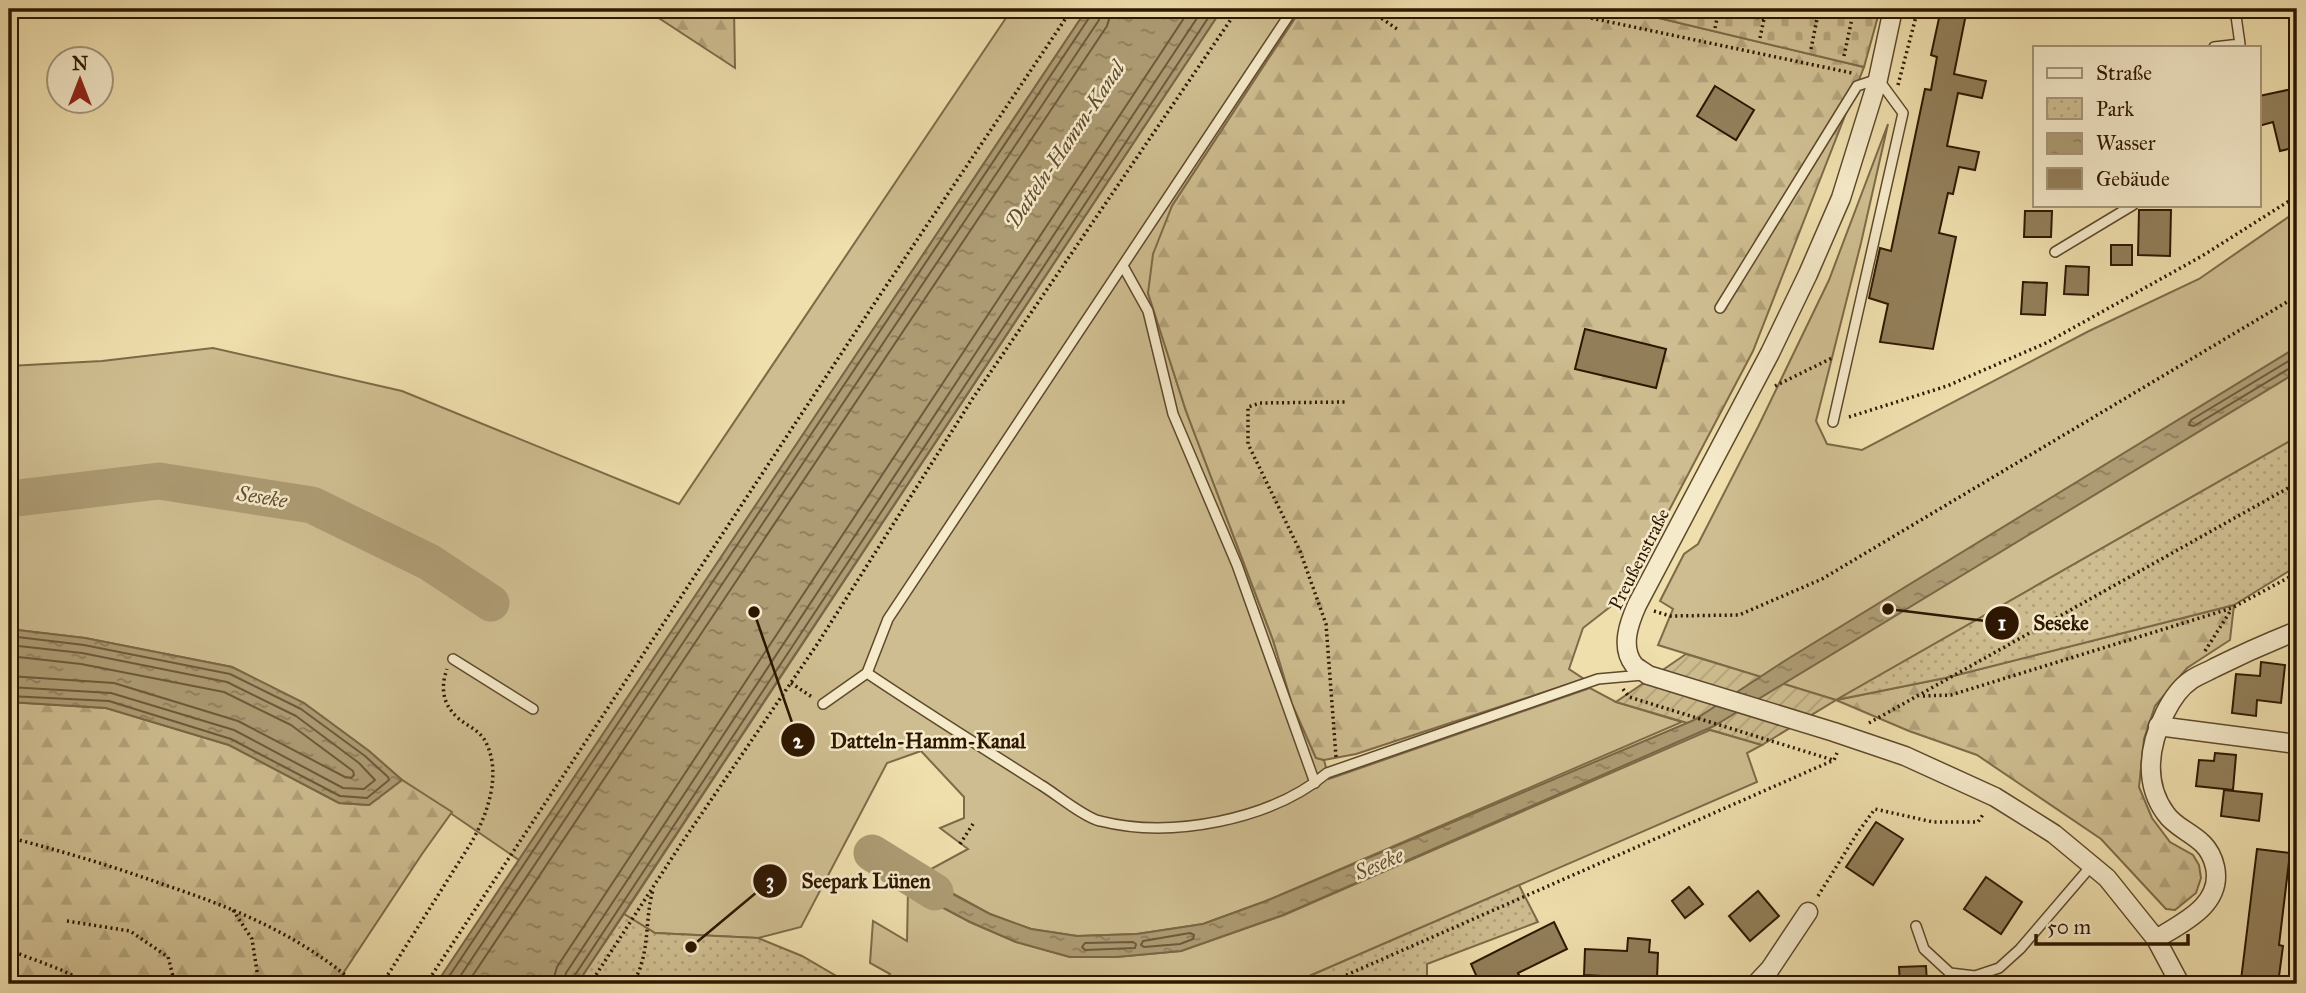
<svg xmlns="http://www.w3.org/2000/svg" width="2306" height="993" font-family="'IM FELL Great Primer',serif">
<style>
.grass{fill:#cebd90;stroke:#7e6a48;stroke-width:2}
.forest{fill:url(#forest-firs);stroke:#7e6a48;stroke-width:2}
.cemetery{fill:url(#cemetery-stones);stroke:#7e6a48;stroke-width:2}
.park{fill:url(#park-dots);stroke:#7e6a48;stroke-width:2}
.garden{fill:url(#garden-furrows);stroke:#7e6a48;stroke-width:2}
.water{fill:url(#water-ripples);stroke:#7a6645;stroke-width:2}
.lines{fill:none;stroke-linecap:round;stroke-linejoin:round}
.shore{stroke:#6e593a;stroke-width:2}
.river{stroke:#ad9b73;stroke-width:37}
.building{fill:#927f5a;stroke:#2e1701;stroke-width:2}
.service-casing{stroke:#5e492c;stroke-width:12}
.minor-casing{stroke:#5e492c;stroke-width:21}
.path{stroke:#2e1701;stroke-width:3.5;stroke-dasharray:2 3.5;stroke-linecap:butt}
.service{stroke:#f5eaca;stroke-width:9}
.minor{stroke:#f5eaca;stroke-width:18}
.labels{text-anchor:middle;dominant-baseline:central;stroke-width:5;stroke-linejoin:round;paint-order:stroke}
.street-label{font-size:19px;fill:#2e1701;stroke:#f5eaca}
.water-label{font-size:21px;font-style:italic;fill:#614c2f;stroke:#f5eaca}
.leader{fill:none;stroke:#2e1701;stroke-width:2.5}
.callout-dot{fill:#2e1701;stroke:#f5eaca;stroke-width:2.5}
.mark-label{font-size:21px;text-anchor:middle;font-weight:bold;fill:#fff}
.callout-label{font-size:21px;text-anchor:middle;font-weight:bold;fill:#2e1701;stroke:#f5eaca;stroke-width:5;stroke-linejoin:round;paint-order:stroke}
</style>
<defs>
<pattern id="forest-firs" width="22" height="20" patternUnits="userSpaceOnUse" patternTransform="scale(1.75)"><rect width="22" height="20" fill="#cebd90"/><path d="M5 1l3.5 6h-7zM16 11l3.5 6h-7z" fill="#b1a27a"/></pattern>
<pattern id="cemetery-stones" width="16" height="16" patternUnits="userSpaceOnUse" patternTransform="scale(1.75)"><rect width="16" height="16" fill="#cebd90"/><path d="M2 7V4a2 2 0 0 1 4 0v3zM10 15v-3a2 2 0 0 1 4 0v3z" fill="#b1a27a"/></pattern>
<pattern id="park-dots" width="8" height="8" patternUnits="userSpaceOnUse" patternTransform="scale(1.75)"><rect width="8" height="8" fill="#cebd90"/><path d="M2 2h.1M6 6h.1" fill="none" stroke="#b1a27a" stroke-width="1.8" stroke-linecap="round"/></pattern>
<pattern id="garden-furrows" width="10" height="10" patternUnits="userSpaceOnUse" patternTransform="scale(1.75)"><rect width="10" height="10" fill="#cebd90"/><path d="M-1 1l2-2M0 10L10 0M9 11l2-2" fill="none" stroke="#b1a27a"/></pattern>
<pattern id="water-ripples" width="26" height="14" patternUnits="userSpaceOnUse" patternTransform="scale(1.75)"><rect width="26" height="14" fill="#ad9b73"/><path d="M2 4q2-2 4 0t4 0M15 11q2-2 4 0t4 0" fill="none" stroke="#8d7d5c"/></pattern>
</defs>
<rect width="100%" height="100%" fill="#efdfad"/>
<filter id="stains"><feTurbulence type="fractalNoise" baseFrequency=".00286" numOctaves="4"/><feColorMatrix values="0 0 0 0 .2 0 0 0 0 .09 0 0 0 0 .02 0 0 0 .5 -.17"/></filter>
<radialGradient id="worn" r=".72"><stop offset=".6" stop-color="#630" stop-opacity="0"/><stop offset="1" stop-color="#630" stop-opacity=".3"/></radialGradient>
<g class="grass">
<path d="M1012,9H1087L519,860L402,780L369,751L304,703L232,667L85,638L9,629V366L102,361L213,348L402,391L679,504Z"/>
<path d="M1222,9H1301L1172,206L1148,293L1186,411L1273,640L1292,704L1316,758L1324,760L1329,779L1590,688L1616,702L1682,722L1266,901L1203,924L1137,934L1077,936L1031,929L990,914L920,875L968,849L940,828L964,818V797L921,751L887,763L801,927L758,938L655,933L624,914Z"/>
<path d="M1888,124L1861,243L1816,421L1827,444L1862,450L2089,331L2199,279L2297,211V437L1836,700L1658,645L1673,609L1660,601L1684,554L1698,544L1758,427L1829,280Z"/>
<path d="M1710,730L1762,745L1747,753L1757,782L1291,984H884L890,974L870,963L873,921L907,941L908,889L970,922L1016,942L1070,957H1116L1181,951L1284,915Z"/>
</g>
<g class="forest">
<path d="M645,9H734L735,68Z"/>
<path d="M1301,9H1621L1864,67L1753,351L1624,596L1583,628L1569,669L1584,679L1356,754L1324,760L1316,758L1292,704L1273,640L1186,411L1148,293L1153,254L1172,206Z"/>
<path d="M2234,605L2230,640L2187,668L2155,706L2144,739L2139,787L2152,818L2170,842L2193,855L2199,865L2201,878L2196,893L2175,910L2166,909L2101,839L1977,755L1909,731L1836,700L1945,678Z"/>
<path d="M9,702L106,708L229,745L339,803L369,805L402,780L452,812L422,854L336,984H9Z"/>
</g>
<path class="cemetery" d="M1621,9H1880L1864,67Z"/>
<g class="park">
<path d="M2297,437V566L2234,605L1945,678L1836,700Z"/>
<path d="M1519,885L1538,922L1427,964V984H1291Z"/>
<path d="M624,914L655,933L758,938L802,956L850,984H577Z"/>
</g>
<path class="garden" d="M1686,654L1836,700L1762,745L1616,702Z"/>
<g class="water">
<path d="M1087,9H1222L577,984H436Z"/>
<path d="M2297,347V372L1714,726L1283,915L1181,951L1116,957H1070L1016,942L970,922L908,889L906,881L890,870L895,863L990,914L1031,929L1077,936L1137,934L1203,924L1266,901L1694,720L1786,660Z"/>
<path d="M9,629L85,638L232,667L304,703L369,751L402,780L369,805L339,803L229,745L106,708L9,702Z"/>
</g>
<g class="lines">
<g class="shore">
<path d="M2297,356L2191,420L2189,425L2194,426L2290,368L2297,366"/>
<path d="M9,636L84,645L230,674L301,709L365,756L388,777L389,780L367,798L340,796L231,739L109,701L9,696"/>
<path d="M9,645L82,653L227,682L296,716L359,763L375,780L364,789L343,788L234,730L111,693L9,687"/>
<path d="M9,656L81,664L224,692L291,725L353,771L354,775L351,778L345,777L238,721L114,683L9,676"/>
<path d="M1190,933L1194,935L1193,939L1180,944L1144,947L1141,945L1143,941Z"/>
<path d="M1133,942L1136,944L1135,948L1085,950L1082,947L1085,943Z"/>
<path d="M444,984L1091,15L1093,9"/>
<path d="M455,984L1099,20L1101,9"/>
<path d="M467,984L1107,26L1112,9"/>
<path d="M552,984L557,967L1190,9"/>
<path d="M563,984L566,973L1203,9"/>
<path d="M571,984L573,978L1214,9"/>
</g>
<g class="river">
<path d="M9,499L159,481L312,505L429,562L491,603"/>
<path d="M872,853L935,892"/>
</g>
</g>
<g class="building">
<path d="M1941,9H1967L1954,74L1986,81L1982,98L1958,93L1947,146L1979,152L1975,170L1959,167L1953,194L1948,193L1939,233L1956,237L1933,349L1880,342L1888,304L1869,298L1880,248L1891,251L1925,89L1931,90L1937,57L1931,55Z"/>
<path d="M1715,86L1754,110L1736,140L1697,116Z"/>
<path d="M2297,88V147L2280,151L2273,122L2259,126V96Z"/>
<path d="M2139,210H2171L2170,256L2138,255Z"/>
<path d="M2025,211H2052L2051,237H2024Z"/>
<rect x="2111" y="245" width="21" height="20"/>
<path d="M2066,266L2089,267L2088,295L2064,294Z"/>
<path d="M2023,282L2047,283L2045,315L2021,314Z"/>
<path d="M1585,329L1666,349L1656,388L1575,369Z"/>
<path d="M2261,662L2285,665L2281,703L2257,700L2256,716L2232,713L2236,674L2260,676Z"/>
<path d="M2215,753L2236,755L2233,790L2196,786L2199,760L2214,761Z"/>
<path d="M2224,790L2262,794L2259,821L2221,816Z"/>
<path d="M1876,822L1903,839L1873,885L1846,867Z"/>
<path d="M2257,849L2290,853L2279,945L2283,946L2278,984L2241,980Z"/>
<path d="M1986,877L2022,902L2001,934L1964,909Z"/>
<path d="M1689,887L1703,904L1685,918L1672,901Z"/>
<path d="M1758,891L1779,916L1750,941L1729,916Z"/>
<path d="M1554,922L1567,949L1518,973L1519,975L1499,984H1480L1471,964Z"/>
<path d="M1628,938L1650,940L1649,952L1658,953L1657,979L1584,975L1585,949L1627,951Z"/>
<path d="M1926,966L1927,984H1900L1899,967Z"/>
</g>
<g class="lines">
<defs>
<g id="service">
<path d="M2214,47L2240,44L2235,9"/>
<path d="M2055,252L2133,205"/>
<path d="M1123,266L1148,311L1173,414L1237,565L1315,783"/>
<path d="M1720,308L1857,86L1878,79L1903,113L1833,422"/>
<path d="M453,659L533,709"/>
<path d="M867,673L888,619L1293,9"/>
<path d="M823,704L867,673C925,712 983,748 1041,785C1056,794 1085,818 1100,821C1171,839 1271,820 1327,773L1598,679L1643,675"/>
<path d="M1916,926L1924,949L1950,973L1975,976L1999,968L2020,949L2092,865"/>
</g>
<g id="minor">
<path d="M1893,9L1878,79L1841,198L1808,274L1770,353L1637,605C1629,623 1620,647 1634,665C1637,668 1644,672 1648,675L1834,732L1905,756L1995,797L2054,834L2107,878L2156,939L2180,984"/>
<path d="M2158,726L2297,744"/>
<path d="M2156,939C2182,923 2223,905 2215,867C2213,858 2209,850 2203,844C2191,832 2175,827 2166,814C2143,783 2149,745 2165,713C2171,701 2179,688 2191,680C2198,675 2207,672 2214,668C2242,654 2269,642 2297,631"/>
<path d="M1756,984L1770,969L1808,912"/>
</g>
</defs>
<use href="#service" class="service-casing"/>
<use href="#minor" class="minor-casing"/>
<g class="path">
<path d="M1368,9L1397,29"/>
<path d="M1548,9L1852,73"/>
<path d="M1719,9L1764,19"/>
<path d="M1781,9L1816,17"/>
<path d="M1657,13L1658,9"/>
<path d="M1677,17L1678,9"/>
<path d="M1715,28L1719,9"/>
<path d="M1760,38L1766,9"/>
<path d="M1811,49L1819,9"/>
<path d="M1844,56L1854,9"/>
<path d="M1898,85L1918,9"/>
<path d="M1775,386L1834,357"/>
<path d="M1849,417L1947,386L2046,343L2202,256L2297,196"/>
<path d="M1654,611L1670,616L1739,615L1822,579L2297,296"/>
<path d="M2205,651L2231,610"/>
<path d="M791,683L812,697"/>
<path d="M1623,689L1629,697L1833,760"/>
<path d="M1923,696L1951,695L2232,608L2297,573"/>
<path d="M1869,723L2297,483"/>
<path d="M1336,757L1326,624L1300,551L1248,444V407L1260,403L1345,402"/>
<path d="M9,842L19,840C68,853 115,867 162,884C234,908 298,934 356,984"/>
<path d="M960,844L973,824"/>
<path d="M1818,896L1858,832L1875,809L1933,822H1978L1984,813"/>
<path d="M233,910L252,939L259,984"/>
<path d="M67,921L130,931L168,957L175,984"/>
<path d="M9,950L59,969L91,984"/>
<path d="M382,984L471,843C488,814 503,771 484,739C477,729 467,726 458,718C443,705 440,688 447,669"/>
<path d="M426,984L870,310L1072,9"/>
<path d="M590,984L681,844L818,643L973,398L1238,9"/>
<path d="M632,984C651,956 644,921 653,890"/>
<path d="M1326,984L1834,760L1837,753"/>
<path d="M1339,984L1352,976"/>
</g>
<use href="#service" class="service"/>
<use href="#minor" class="minor"/>
</g>
<g class="labels">
<g class="street-label">
<text transform="translate(1639 559) rotate(-63)">Preußenstraße</text>
</g>
<g class="water-label">
<text transform="translate(1065 145) rotate(-56)">Datteln-Hamm-Kanal</text>
<text transform="translate(262 497) rotate(9)">Seseke</text>
<text transform="translate(1379 864) rotate(-23)">Seseke</text>
</g>
</g>
<path class="leader" d="M1888 609L2002 623M754 612L798 740M691 947L770 881"/>
<g class="callout-dot">
<circle cx="1888" cy="609" r="7"/>
<circle cx="754" cy="612" r="7"/>
<circle cx="691" cy="947" r="7"/>
<circle cx="2002" cy="623" r="18"/>
<circle cx="798" cy="740" r="18"/>
<circle cx="770" cy="881" r="18"/>
</g>
<g class="mark-label">
<text x="2002" y="630">1</text>
<text x="798" y="748">2</text>
<text x="770" y="888">3</text>
</g>
<g class="callout-label">
<text x="2061" y="630">Seseke</text>
<text x="928" y="748">Datteln-Hamm-Kanal</text>
<text x="866" y="888">Seepark Lünen</text>
</g>
<rect width="2306" height="993" fill="none" stroke="#efdfad" stroke-width="35"/>
<rect x="10" y="10" width="2285" height="972" fill="none" stroke="#2e1701" stroke-width="3.5"/>
<rect x="18" y="18" width="2271" height="958" fill="none" stroke="#2e1701" stroke-width="2"/>
<rect x="2033" y="46" width="228" height="161" fill="#f5eaca" stroke="#a5967a" stroke-width="2"/>
<rect x="2047" y="68" width="35" height="10" fill="#f5eaca" stroke="#a5967a" stroke-width="2"/>
<text x="2096" y="80" font-size="21" fill="#2e1701">Straße</text>
<rect x="2047" y="98" width="35" height="21" fill="url(#park-dots)" stroke="#a5967a" stroke-width="2"/>
<text x="2096" y="116" font-size="21" fill="#2e1701">Park</text>
<rect x="2047" y="133" width="35" height="21" fill="url(#water-ripples)" stroke="#a5967a" stroke-width="2"/>
<text x="2096" y="150" font-size="21" fill="#2e1701">Wasser</text>
<rect x="2047" y="168" width="35" height="21" fill="#927f5a" stroke="#a5967a" stroke-width="2"/>
<text x="2096" y="186" font-size="21" fill="#2e1701">Gebäude</text>
<g transform="translate(80 80)"><circle r="33" fill="#f5eaca" stroke="#a5967a" stroke-width="2"/>
<path d="M0-5L12 26L0 18L-12 26Z" fill="#8f2418"/>
<text y="-10" font-size="19" font-weight="bold" text-anchor="middle" fill="#2e1701">N</text>
</g>
<path d="M2036 934v10h152v-10" fill="none" stroke="#2e1701" stroke-width="3.5"/>
<text x="2047" y="934" font-size="21" fill="#2e1701" stroke="#f5eaca" stroke-width="5" paint-order="stroke">50 m</text>
<rect width="100%" height="100%" filter="url(#stains)"/>
<rect width="100%" height="100%" fill="url(#worn)"/>
</svg>
